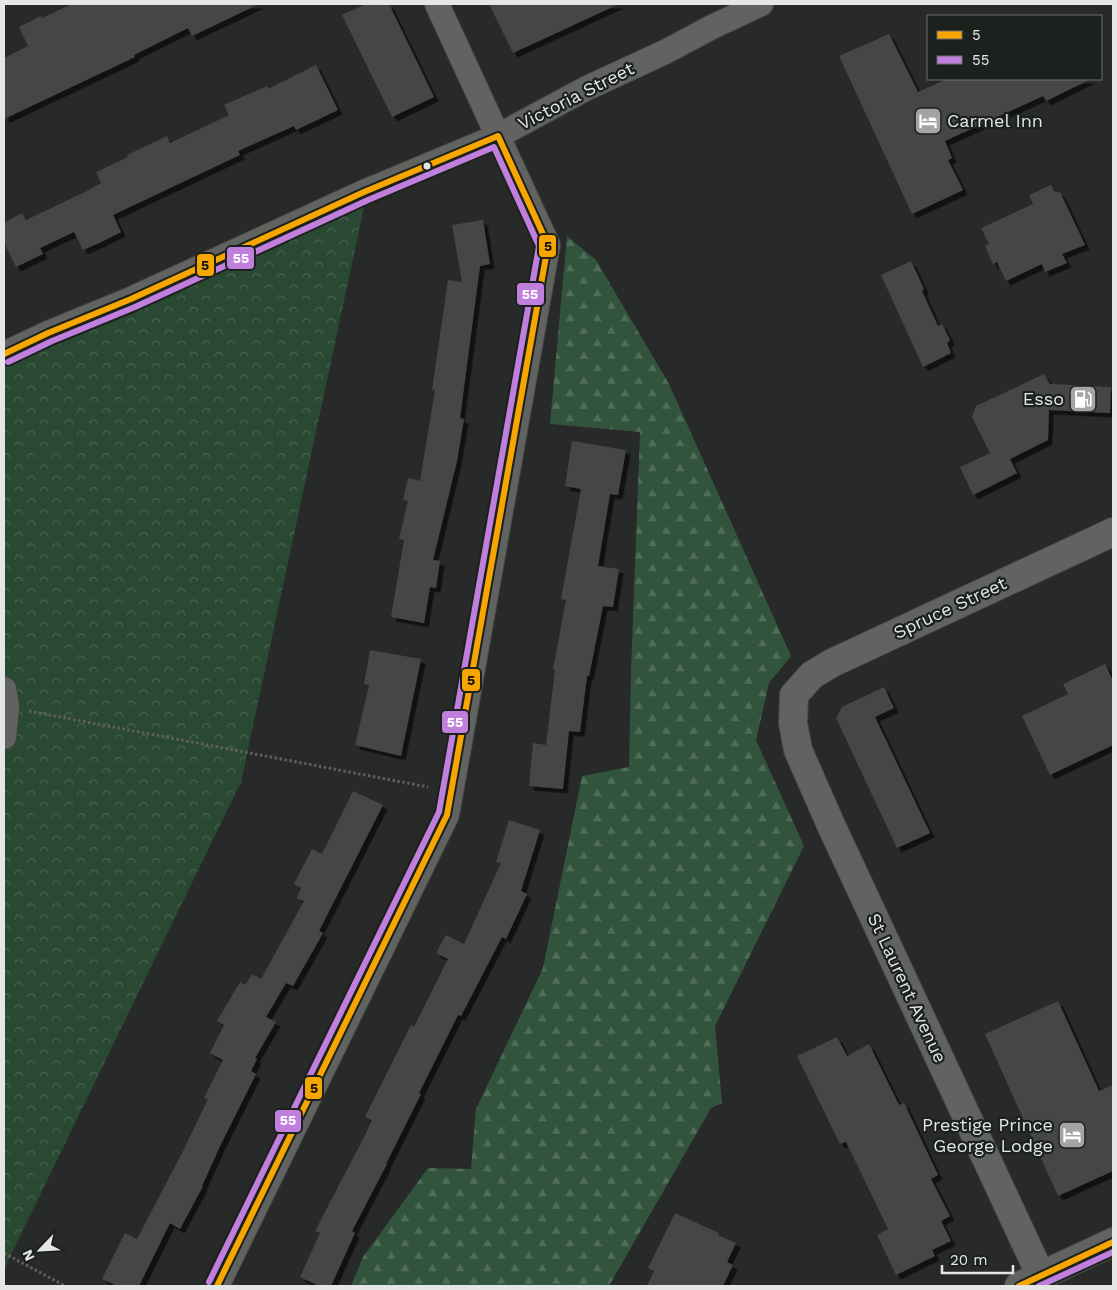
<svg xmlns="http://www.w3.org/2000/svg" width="1117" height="1290" viewBox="0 0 1117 1290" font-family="'Work Sans',sans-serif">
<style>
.forest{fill:url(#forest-firs)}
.park{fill:url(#park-crowns)}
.building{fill:#444644;filter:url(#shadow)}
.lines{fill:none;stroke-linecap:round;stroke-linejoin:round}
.minor-casing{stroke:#434543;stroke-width:26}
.tertiary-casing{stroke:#434543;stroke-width:30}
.path{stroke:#5e605e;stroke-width:3;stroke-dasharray:2.5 2.5;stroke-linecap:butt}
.minor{stroke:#616361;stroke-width:24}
.tertiary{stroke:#616361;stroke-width:28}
.bus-1-casing{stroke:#1d211d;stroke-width:10}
.bus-2-casing{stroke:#1d211d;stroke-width:10}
.bus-1{stroke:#f7a600;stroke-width:6}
.bus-2{stroke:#c07fdc;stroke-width:6}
.bus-dot{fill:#e4e7e5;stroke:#1d211d;stroke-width:2}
.labels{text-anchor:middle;stroke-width:4.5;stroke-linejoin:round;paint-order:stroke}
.street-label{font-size:18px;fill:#e4e7e5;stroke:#1d211d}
.poi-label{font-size:18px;fill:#e4e7e5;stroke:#1d211d;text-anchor:end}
.line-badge{stroke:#1d211d;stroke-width:2}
.badge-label{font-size:14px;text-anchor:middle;font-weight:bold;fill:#fff}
.pale-badge-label{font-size:14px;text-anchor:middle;font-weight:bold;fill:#111}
</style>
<defs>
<pattern id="forest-firs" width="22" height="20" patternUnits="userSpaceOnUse" patternTransform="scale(1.25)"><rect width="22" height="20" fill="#33543c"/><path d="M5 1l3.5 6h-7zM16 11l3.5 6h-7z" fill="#506d58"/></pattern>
<pattern id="park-crowns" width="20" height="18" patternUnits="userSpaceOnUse" patternTransform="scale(1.25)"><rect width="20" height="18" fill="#2a4932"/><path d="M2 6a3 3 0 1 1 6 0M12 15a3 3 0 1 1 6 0" fill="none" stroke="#496350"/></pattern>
<filter id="shadow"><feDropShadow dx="4.5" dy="4.5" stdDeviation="0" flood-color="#0009"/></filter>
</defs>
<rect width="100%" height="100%" fill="#272a28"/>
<path class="forest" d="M567,236L596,260L669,384L791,656L769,683L756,740L804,846L715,1026L722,1103L711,1108L609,1286H351L363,1257L428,1168L471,1169L476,1109L543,968L582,776L629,767L631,672L640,432L550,424Z"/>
<path class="park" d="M369,184L241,782L4,1269V357Z"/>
<path class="building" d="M72,4H259L192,36L188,28L134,55L135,57L4,119V58L28,46L19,27L41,16L42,18Z
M366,4H389L434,97L392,117L342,15Z
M489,4H619L513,53Z
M889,34L918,92L947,79H1091L1046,101L1043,96L945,141L952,158L948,160L963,190L912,214L839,56Z
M316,65L338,110L296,130L294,126L238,151L240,155L113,215L121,232L99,243L83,250L74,232L40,248L43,254L16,267L4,243V223L22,213L26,220L85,192L101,183L96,172L128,157L127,155L167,136L170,143L229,115L224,105L267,86L268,89Z
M1051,185L1054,191L1060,192L1085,245L1062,254L1067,263L1045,272L1042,264L1006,281L997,262L993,264L985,246L989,244L981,228L1033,204L1029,195Z
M483,220L490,264L480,266L460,418L464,419L457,461L433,560L440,561L436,588L430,587L424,623L391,617L404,540L399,539L408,501L403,500L408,478L420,481L435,390H432L448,280L462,282L452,225Z
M911,261L924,289L922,291L938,326L942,324L950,340L947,343L951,353L923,367L881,275Z
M1044,374L1050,384L1111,387L1110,413L1049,410L1048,440L1010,459L1017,473L973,495L960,467L990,453L972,417L976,406Z
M572,441L626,450L618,495L610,494L598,566L619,569L613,607L603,606L589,676H587L580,732L569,731L563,789L529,786L533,743L546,745L555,670L553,669L566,600L561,599L581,489L565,486Z
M370,650L421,659L401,756L355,745L369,685L364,684Z
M1105,664L1113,681V745L1050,775L1022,716L1068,694L1063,684Z
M884,687L894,708L875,717L930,833L897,848L836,718L842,707Z
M353,791L383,805L319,931L323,933L293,986L286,983L266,1017L276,1022L255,1058L257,1059L251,1071L256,1074L221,1144L202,1186H203L180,1229L170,1223L139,1286H117L102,1279L125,1233L137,1239L183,1151L208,1099L204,1098L223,1060L210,1053L224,1025L217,1021L240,982L245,985L252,974L261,979L304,901L297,898L301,888L294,884L312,849L322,854Z
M509,820L540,830L521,891L527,894L506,939L502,937L461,1016L458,1015L419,1093L421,1094L386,1164H387L352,1231L355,1233L331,1286H319L300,1277L320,1233L315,1231L363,1139L372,1120L365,1117L411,1025L414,1027L448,959L436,953L446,935L464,944L501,863L496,862Z
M1058,1001L1099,1091L1113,1085V1171L1058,1196L985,1034Z
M837,1037L847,1056L869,1044L899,1105L904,1103L938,1175L931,1179L950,1216L941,1221L951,1241L932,1250L935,1256L896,1275L877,1235L888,1229L846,1142L840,1144L797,1056Z
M675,1213L719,1233L718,1235L736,1243L727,1262L733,1265L723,1286H647L654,1271L648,1268Z"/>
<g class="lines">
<g class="minor-casing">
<path id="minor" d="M4,354L48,333L131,299L364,192L498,136L587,88L665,52L712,27L761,4
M4,689L7,706L4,737
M217,1286L447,815L548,245L437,4"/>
</g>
<g class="tertiary-casing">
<path id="tertiary" d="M1041,1276L831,825L798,750L793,723L794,695L812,675L832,663L1113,532
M1019,1286L1113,1242"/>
</g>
<path class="path" d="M29,711L428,787
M4,1253L65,1286"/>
<use href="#minor" class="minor"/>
<use href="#tertiary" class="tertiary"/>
<g class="bus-1-casing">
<path id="bus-1" d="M4,354L48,333L131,299L364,192L498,136L548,245L447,815L217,1286
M1019,1286L1113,1242"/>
</g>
<g class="bus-2-casing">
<path id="bus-2" d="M8,362L52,341L135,307L368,200L494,147L539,246L439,812L209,1282
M1039,1286L1113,1252"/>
</g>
<use href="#bus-1" class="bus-1"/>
<use href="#bus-2" class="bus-2"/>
</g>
<defs>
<g id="hotel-square" transform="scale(1.4375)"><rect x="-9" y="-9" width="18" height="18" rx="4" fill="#a2a5a3" stroke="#1d211d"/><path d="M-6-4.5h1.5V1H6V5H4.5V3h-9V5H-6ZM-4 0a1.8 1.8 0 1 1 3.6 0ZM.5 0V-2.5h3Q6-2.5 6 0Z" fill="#fff"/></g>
<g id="fuel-square" transform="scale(1.4375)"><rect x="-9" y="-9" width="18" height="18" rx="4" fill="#a2a5a3" stroke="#1d211d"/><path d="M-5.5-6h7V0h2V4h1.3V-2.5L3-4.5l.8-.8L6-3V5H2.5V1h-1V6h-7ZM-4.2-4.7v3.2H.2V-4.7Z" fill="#fff"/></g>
</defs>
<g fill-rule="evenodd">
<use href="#hotel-square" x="928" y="121"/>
<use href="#fuel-square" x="1083" y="399"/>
<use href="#hotel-square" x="1072" y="1135"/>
</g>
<circle class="bus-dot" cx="427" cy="166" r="4.5"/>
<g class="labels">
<g class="street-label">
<text transform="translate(576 96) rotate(-27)" y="6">Victoria Street</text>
<text transform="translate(950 608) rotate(-25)" y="6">Spruce Street</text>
<text transform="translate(907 988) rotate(65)" y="6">St Laurent Avenue</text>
</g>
<g class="poi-label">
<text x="947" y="127" text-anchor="start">Carmel Inn</text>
<text x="1064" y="405">Esso</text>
<text x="1053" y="1131">Prestige Prince<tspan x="1053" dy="21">George Lodge</tspan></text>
</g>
</g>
<g class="line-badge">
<rect x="538" y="234" width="19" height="24" rx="5" fill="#f7a600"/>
<rect x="226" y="246" width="29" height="24" rx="5" fill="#c07fdc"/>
<rect x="196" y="253" width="19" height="24" rx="5" fill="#f7a600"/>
<rect x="516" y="282" width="29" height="24" rx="5" fill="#c07fdc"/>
<rect x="461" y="668" width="20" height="24" rx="5" fill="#f7a600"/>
<rect x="441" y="710" width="28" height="24" rx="5" fill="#c07fdc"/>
<rect x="304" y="1076" width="19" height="24" rx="5" fill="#f7a600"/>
<rect x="274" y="1109" width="28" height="24" rx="5" fill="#c07fdc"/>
</g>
<g class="badge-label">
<text x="241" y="263">55</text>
<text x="530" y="299">55</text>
<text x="455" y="727">55</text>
<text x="288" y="1125">55</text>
</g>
<g class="pale-badge-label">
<text x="548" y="251">5</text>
<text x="205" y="270">5</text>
<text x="471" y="685">5</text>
<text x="314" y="1093">5</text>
</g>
<rect width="1117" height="1290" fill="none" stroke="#e4e7e5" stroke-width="10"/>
<rect x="927" y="15" width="175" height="65" fill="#1d211d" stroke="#6d706d"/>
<rect x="937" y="31" width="25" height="8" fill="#f7a600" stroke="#6d706d"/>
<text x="972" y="40" font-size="15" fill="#e4e7e5">5</text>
<rect x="937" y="56" width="25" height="8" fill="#c07fdc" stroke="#6d706d"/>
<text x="972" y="65" font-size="15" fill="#e4e7e5">55</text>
<g transform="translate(40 1250) rotate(245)" stroke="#1d211d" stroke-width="4" paint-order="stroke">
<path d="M0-4L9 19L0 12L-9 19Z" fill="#e4e7e5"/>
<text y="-8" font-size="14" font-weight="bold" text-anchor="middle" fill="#e4e7e5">N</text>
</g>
<path d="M942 1265v8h71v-8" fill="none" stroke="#e4e7e5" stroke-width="2.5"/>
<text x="950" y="1265" font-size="15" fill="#e4e7e5" stroke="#1d211d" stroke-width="4" paint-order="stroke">20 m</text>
</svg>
